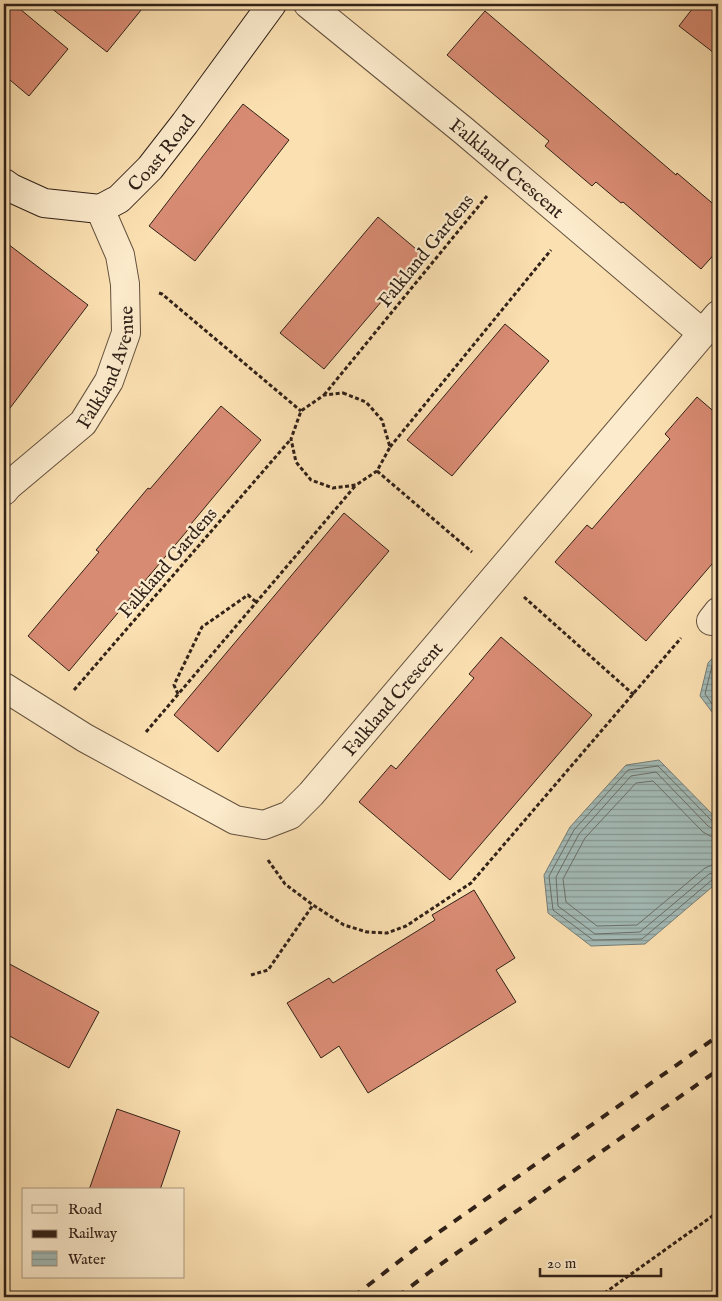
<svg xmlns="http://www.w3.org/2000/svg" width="722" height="1301" viewBox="0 0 722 1301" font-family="'IM FELL English',serif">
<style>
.water{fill:url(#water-rules);stroke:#757d77}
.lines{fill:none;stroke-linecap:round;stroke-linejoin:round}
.shore{stroke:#6a6e67;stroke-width:1}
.building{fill:#d88b73;stroke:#312118}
.street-casing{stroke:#64513e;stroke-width:30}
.secondary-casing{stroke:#312118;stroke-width:30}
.path{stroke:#312118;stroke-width:3;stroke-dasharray:4 2.5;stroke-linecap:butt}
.street{stroke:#fcebcc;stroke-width:28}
.secondary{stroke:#fcebcc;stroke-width:28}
.rail{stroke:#312118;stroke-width:4;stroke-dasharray:9 9;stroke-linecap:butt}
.labels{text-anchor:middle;stroke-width:4.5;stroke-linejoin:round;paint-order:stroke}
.street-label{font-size:19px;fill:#312118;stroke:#fcebcc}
</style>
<defs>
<pattern id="water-rules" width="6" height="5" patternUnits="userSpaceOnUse" patternTransform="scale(1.25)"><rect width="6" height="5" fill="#a3bab6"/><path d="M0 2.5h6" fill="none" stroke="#859793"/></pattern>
</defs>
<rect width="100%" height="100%" fill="#fbe0b1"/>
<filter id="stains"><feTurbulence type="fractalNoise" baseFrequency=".004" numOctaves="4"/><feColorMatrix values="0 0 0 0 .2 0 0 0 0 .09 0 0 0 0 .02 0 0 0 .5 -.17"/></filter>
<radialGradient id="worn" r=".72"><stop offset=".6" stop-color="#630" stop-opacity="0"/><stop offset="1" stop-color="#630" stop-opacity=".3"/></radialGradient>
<path class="water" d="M718,652V720L700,696L708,663Z
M659,760L718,820V882L645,944L591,946L548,913L544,875L570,827L626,765Z"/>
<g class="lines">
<path class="shore" d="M718,659L712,666L705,694L718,712
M718,823L713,822L658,766L628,770L574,830L549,876L553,910L593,940L642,939L713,879L718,878
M718,830L713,829L708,826L656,772L631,776L579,834L556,877L558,906L595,934L640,932L709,874L718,872
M718,837L710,836L703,832L653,781L636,783L585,838L563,879L566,902L597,926L637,925L705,868L712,865L718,864"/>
</g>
<path class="building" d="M4,4H14L68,49L29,96L4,75Z
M46,4H146L107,52Z
M696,4H718V56L679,26Z
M485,11L676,175L677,173L718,208V250L701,269L623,202L621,203L596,182L592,186L545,146L549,141L447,55Z
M243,104L289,140L195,261L149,226Z
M378,217L422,254L324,369L280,333Z
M4,241L88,305L4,416Z
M505,324L549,361L452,476L407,440Z
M697,397L718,415V557L646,641L555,562L587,525L592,529L670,439L665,434Z
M221,406L261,440L191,524L192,525L69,671L28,636L99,552L96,550L148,488L150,489Z
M344,513L389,551L218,752L174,715Z
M501,637L592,715L450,880L359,802L391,765L396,769L474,678L469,674Z
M474,890L515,958L496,970L516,1002L368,1093L339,1046L321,1058L287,1003L329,978L333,983L435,920L432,915Z
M4,961L99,1012L69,1068L4,1033Z
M117,1109L180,1131L160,1190H89Z"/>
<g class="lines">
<g class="street-casing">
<g id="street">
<path id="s1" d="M308,4L464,131L702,333"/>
<path id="s2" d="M4,491L8,486L83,423L109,381L126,333L125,284L120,255L100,209"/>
<path d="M711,621L718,612"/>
<path id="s3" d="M4,687L85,738L235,820L264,825L290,815L311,794L718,315"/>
</g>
</g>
<g class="secondary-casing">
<g id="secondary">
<path id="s4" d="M4,183L11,188L44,203L100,209L119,199L150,168L185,123L272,4"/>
</g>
</g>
<path class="path" d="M159,293L162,294L301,411
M343,393L366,402L382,420L390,447L377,471L356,485L333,488L311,480L296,462L291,439L301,411L324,395Z
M324,395L487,196
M390,447L551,250
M377,471L472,552
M524,597L634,695
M74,690L291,439
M178,694L174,685L202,627L248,595L256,602
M146,732L356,485
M268,860L285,884L313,905L344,925L367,932L387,933L406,926L471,883L681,638
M251,975L268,970L313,905
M599,1297L718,1212"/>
<use href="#street" class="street"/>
<use href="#secondary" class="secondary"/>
<path class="rail" d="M353,1297L415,1249L718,1036
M397,1297L431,1271L718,1070"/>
</g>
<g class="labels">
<g class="street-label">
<text dy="7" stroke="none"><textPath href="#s4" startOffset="185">Coast Road</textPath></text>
<text dy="7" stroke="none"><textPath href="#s1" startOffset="258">Falkland Crescent</textPath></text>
<text transform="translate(425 250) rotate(-51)" y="7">Falkland Gardens</text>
<text dy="7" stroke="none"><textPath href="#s2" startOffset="166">Falkland Avenue</textPath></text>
<text transform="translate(167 562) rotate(-49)" y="7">Falkland Gardens</text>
<text dy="7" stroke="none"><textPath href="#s3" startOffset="479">Falkland Crescent</textPath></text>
</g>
</g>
<rect width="722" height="1301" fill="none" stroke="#fbe0b1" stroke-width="20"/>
<rect x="5" y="5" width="712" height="1291" fill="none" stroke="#312118" stroke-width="2.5"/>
<rect x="10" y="10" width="702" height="1281" fill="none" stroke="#312118"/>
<rect x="22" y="1188" width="162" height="90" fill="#fcebcc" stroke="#ab9a84"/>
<rect x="32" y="1205" width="25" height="8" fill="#fcebcc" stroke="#ab9a84"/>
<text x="68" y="1214" font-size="15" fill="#312118">Road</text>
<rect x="32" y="1230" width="25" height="8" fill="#312118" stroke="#ab9a84"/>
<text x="68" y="1238" font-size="15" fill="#312118">Railway</text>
<rect x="32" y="1251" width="25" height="15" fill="url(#water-rules)" stroke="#ab9a84"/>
<text x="68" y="1264" font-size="15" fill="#312118">Water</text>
<path d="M540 1268v8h121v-8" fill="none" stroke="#312118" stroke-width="2.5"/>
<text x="547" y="1268" font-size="15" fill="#312118" stroke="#fcebcc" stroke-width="4" paint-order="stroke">20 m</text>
<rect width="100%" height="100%" filter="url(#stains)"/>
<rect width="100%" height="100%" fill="url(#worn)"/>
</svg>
